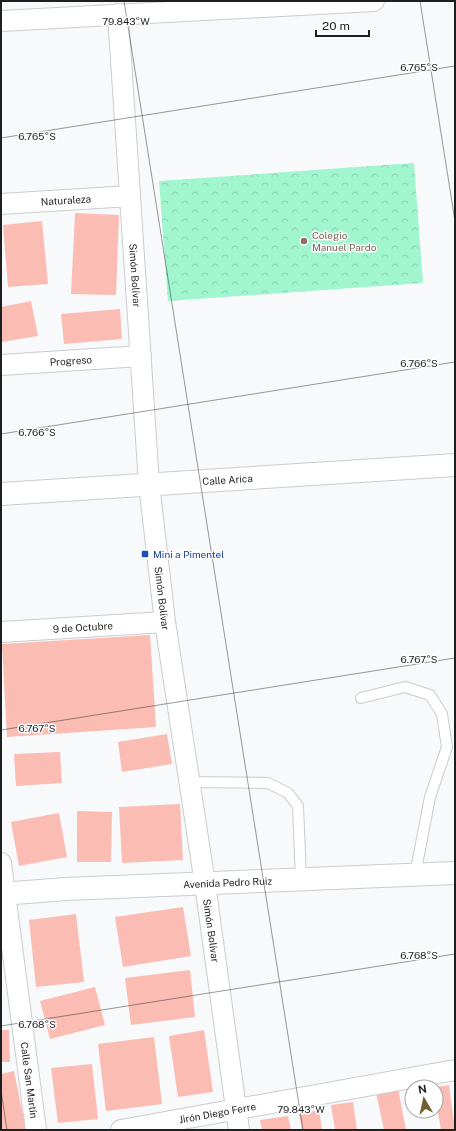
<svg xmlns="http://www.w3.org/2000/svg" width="456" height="1131" viewBox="0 0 456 1131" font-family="'Public Sans',sans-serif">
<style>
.forest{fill:url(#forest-crowns)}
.building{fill:#fbbcb4}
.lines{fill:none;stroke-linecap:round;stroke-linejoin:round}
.lane-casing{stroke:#cacccd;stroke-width:12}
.street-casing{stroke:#cacccd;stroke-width:22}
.secondary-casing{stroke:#cacccd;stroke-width:24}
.lane{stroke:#fff;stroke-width:10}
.street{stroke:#fff;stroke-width:20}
.secondary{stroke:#fff;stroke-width:22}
.ticks{fill:none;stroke:#1e1f1f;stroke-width:1;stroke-opacity:0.45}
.education-dot{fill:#8d6e63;stroke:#fff;stroke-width:1.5}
.transit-dot{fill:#1a4fb4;stroke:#fff;stroke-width:1.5}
.labels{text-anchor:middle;stroke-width:3;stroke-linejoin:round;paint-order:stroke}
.street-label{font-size:10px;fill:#1e1f1f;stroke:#fff}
.education-label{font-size:10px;fill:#785e54;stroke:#fff;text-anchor:start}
.transit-label{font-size:10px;fill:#164399;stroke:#fff;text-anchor:start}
.ticks-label{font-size:10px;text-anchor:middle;fill:#1e1f1f;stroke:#fff;stroke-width:3;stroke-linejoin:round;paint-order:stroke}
</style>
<defs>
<pattern id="forest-crowns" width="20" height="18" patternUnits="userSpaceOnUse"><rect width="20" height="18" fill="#a1f6cf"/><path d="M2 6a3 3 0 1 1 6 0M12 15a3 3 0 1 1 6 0" fill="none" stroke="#8ad2b1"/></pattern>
</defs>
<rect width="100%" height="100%" fill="#f8f9fb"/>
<path class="forest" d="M414,163L423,283L168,301L159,181Z"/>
<path class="building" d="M75,213L119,215L116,295L71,294Z
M42,221L48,284L8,287L3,225Z
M31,301L38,336L2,342L1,307Z
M120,309L122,339L64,344L61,314Z
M150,635L156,727L7,737L2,644Z
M167,734L172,764L122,772L118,742Z
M60,752L62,783L16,786L14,754Z
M180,804L183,860L122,863L119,807Z
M77,811L112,812L111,862H77Z
M59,813L67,857L19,866L11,822Z
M183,907L191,956L123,967L115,917Z
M76,914L84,982L36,987L29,920Z
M190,970L195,1017L131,1025L125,978Z
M95,987L105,1025L50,1039L40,1001Z
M1,1030H9L10,1062H1Z
M204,1030L213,1092L178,1097L169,1036Z
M154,1037L162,1104L106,1111L98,1044Z
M92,1064L98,1119L58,1123L51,1068Z
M14,1071L26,1130H1V1074Z
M449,1085L455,1130H441L436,1101V1087Z
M398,1088L406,1130H384L376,1092Z
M353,1102L357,1130H335L331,1105Z
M319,1110L322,1130H302L299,1114Z
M288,1116L291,1130H262L260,1120Z"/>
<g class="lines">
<g class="lane-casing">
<path id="lane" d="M361,698L405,687L430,695L442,714L447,747L430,797L415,875
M190,782L268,783L288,793L298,806L301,880"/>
</g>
<g class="street-casing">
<g id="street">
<path id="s1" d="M118,14L149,484L165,622L205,884L239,1130"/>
<path d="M1,21L374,1"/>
<path id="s2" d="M1,204L130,196"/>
<path id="s3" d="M1,365L141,356"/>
<path id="s4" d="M1,632L165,622"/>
<path id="s5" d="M1,863L36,1130"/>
<path id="s6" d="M121,1130L455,1070"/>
</g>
</g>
<g class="secondary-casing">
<g id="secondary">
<path id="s7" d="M1,494L455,465"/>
<path id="s8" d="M1,894L66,889L455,873"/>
</g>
</g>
<use href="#lane" class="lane"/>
<use href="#street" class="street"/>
<use href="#secondary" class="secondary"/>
</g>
<path class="ticks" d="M124,1L303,1130M420,1L455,221M1,138L455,66M1,434L455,362M1,730L455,658M1,1026L455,954M1,1090L7,1130"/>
<circle class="education-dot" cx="304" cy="241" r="4"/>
<rect class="transit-dot" x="141" y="550" width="8" height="8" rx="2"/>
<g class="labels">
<g class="street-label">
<text dy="4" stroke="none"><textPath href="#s2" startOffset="65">Naturaleza</textPath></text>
<text dy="4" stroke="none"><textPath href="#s1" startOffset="262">Simón Bolívar</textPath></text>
<text dy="4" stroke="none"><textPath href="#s3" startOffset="70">Progreso</textPath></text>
<text dy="4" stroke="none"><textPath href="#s7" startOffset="227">Calle Arica</textPath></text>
<text dy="4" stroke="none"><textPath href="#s1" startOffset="586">Simón Bolívar</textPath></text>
<text dy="4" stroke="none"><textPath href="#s4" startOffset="82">9 de Octubre</textPath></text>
<text dy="4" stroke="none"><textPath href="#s8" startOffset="227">Avenida Pedro Ruiz</textPath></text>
<text dy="4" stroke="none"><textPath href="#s1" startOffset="922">Simón Bolívar</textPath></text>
<text dy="4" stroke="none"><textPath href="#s5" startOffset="219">Calle San Martín</textPath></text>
<text dy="4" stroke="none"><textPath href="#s6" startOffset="98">Jirón Diego Ferre</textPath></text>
</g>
<g class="education-label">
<text x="312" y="239">Colegio<tspan x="312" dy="12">Manuel Pardo</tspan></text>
</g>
<g class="transit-label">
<text x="153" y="558">Mini a Pimentel</text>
</g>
</g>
<g class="ticks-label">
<text x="126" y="25">79.843°W</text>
<text x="419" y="71">6.765°S</text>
<text x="37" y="140">6.765°S</text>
<text x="419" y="367">6.766°S</text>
<text x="37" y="436">6.766°S</text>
<text x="419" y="663">6.767°S</text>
<text x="37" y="732">6.767°S</text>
<text x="419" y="959">6.768°S</text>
<text x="37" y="1028">6.768°S</text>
<text x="301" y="1113">79.843°W</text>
</g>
<rect width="456" height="1131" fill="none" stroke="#1e1f1f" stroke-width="4"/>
<g transform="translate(424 1099) rotate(351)"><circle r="19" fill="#ffffff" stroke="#a5a5a5"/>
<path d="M0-3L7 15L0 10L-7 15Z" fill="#72612f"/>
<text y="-6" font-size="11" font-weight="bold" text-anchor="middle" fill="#1e1f1f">N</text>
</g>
<path d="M316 30v6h53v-6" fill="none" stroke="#1e1f1f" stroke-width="2"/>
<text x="322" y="30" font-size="12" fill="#1e1f1f" stroke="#ffffff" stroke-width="3" paint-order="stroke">20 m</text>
</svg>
